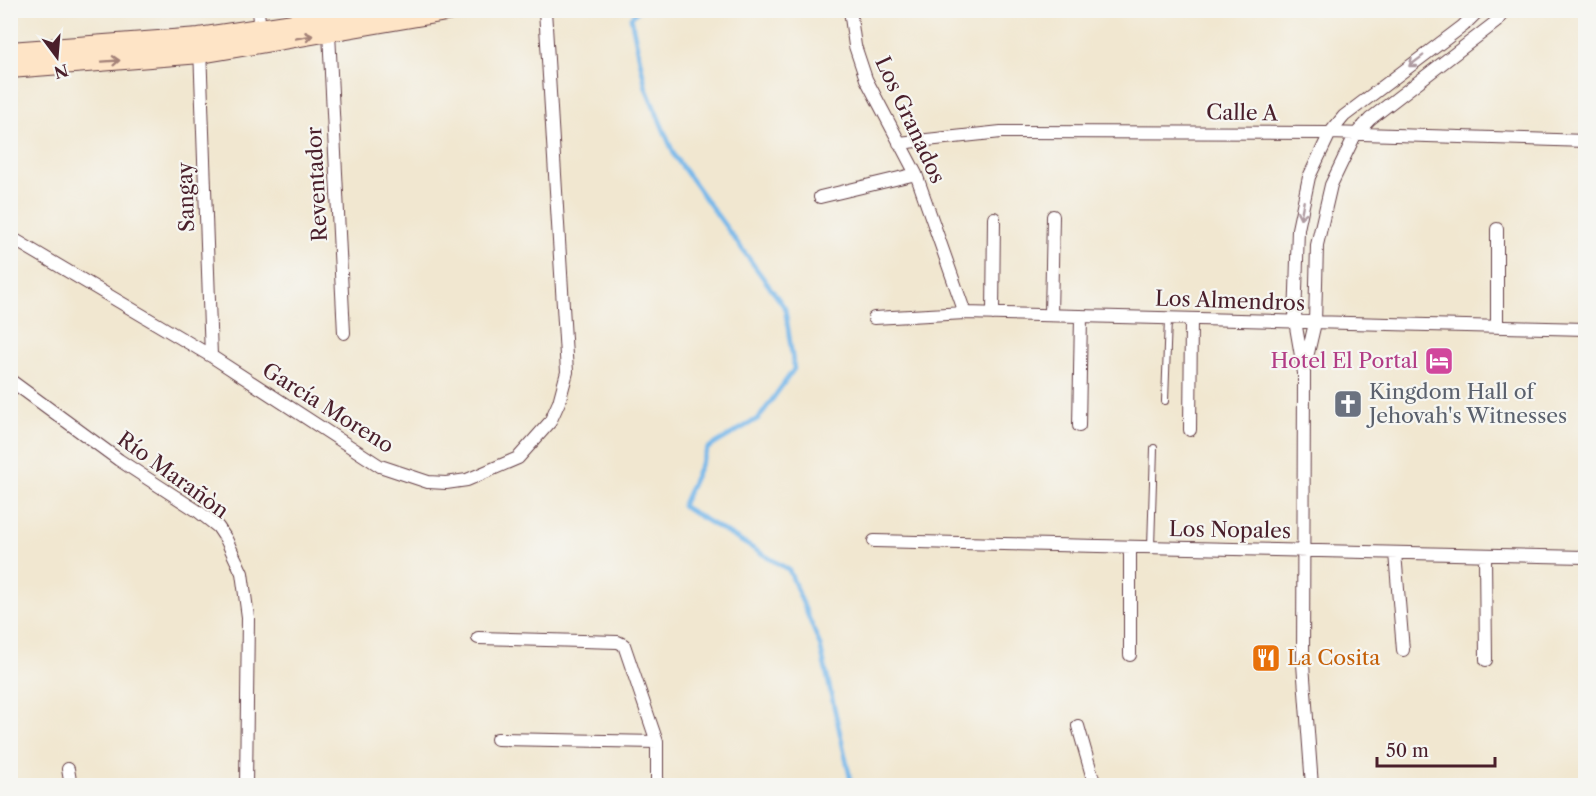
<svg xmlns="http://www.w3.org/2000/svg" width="1596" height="796" viewBox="0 0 1596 796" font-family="'Libre Caslon Text',serif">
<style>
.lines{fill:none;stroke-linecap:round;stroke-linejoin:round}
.stream{stroke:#75b7ea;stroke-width:4.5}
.service-casing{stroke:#633d44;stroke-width:8}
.minor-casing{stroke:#633d44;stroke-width:14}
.secondary-casing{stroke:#633d44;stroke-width:20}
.service{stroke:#fff;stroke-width:6}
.minor{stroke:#fff;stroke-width:12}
.secondary{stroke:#fee4c6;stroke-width:18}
.oneway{stroke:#a48278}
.oneway2{stroke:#ae9aa0}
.labels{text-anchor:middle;stroke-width:4.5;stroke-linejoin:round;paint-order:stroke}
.street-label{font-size:21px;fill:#4a1f2b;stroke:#f6f6f2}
.hotel-label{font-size:21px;fill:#b23c85;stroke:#f6f6f2;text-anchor:end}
.worship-label{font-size:21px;fill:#5b616d;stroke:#f6f6f2;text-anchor:start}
.food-label{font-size:21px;fill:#c56008;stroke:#f6f6f2;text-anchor:start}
</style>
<rect width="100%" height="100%" fill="#f6f6f2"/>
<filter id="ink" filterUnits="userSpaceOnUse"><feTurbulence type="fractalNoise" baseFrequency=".0167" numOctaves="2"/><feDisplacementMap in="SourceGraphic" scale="12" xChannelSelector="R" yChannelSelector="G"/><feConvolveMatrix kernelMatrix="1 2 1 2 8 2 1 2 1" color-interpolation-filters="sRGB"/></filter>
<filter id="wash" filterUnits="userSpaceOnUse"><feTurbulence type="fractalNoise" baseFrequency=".008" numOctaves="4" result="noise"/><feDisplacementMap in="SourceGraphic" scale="24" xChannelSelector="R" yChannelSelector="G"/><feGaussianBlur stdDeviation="1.35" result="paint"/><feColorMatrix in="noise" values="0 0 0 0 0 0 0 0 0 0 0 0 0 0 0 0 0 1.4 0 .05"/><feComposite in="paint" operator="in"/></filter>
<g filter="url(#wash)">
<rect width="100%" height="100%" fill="#f1e7d0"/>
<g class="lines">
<path class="stream" d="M638,10L631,18L646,88L675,157L785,308L794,369L759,418L708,448L682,506L789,570L820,645L852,786"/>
</g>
</g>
<g filter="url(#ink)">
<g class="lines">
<g class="service-casing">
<path id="service" d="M1165,401L1168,319
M1151,547L1154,448
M1312,785L1342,782"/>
</g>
<g class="minor-casing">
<path id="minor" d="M258,10L260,33
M850,10L855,46L866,79L916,174L965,313
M329,33L344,333
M200,48L211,356
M899,143L1001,132L1330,133L1586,141
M820,197L916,174
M1497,229V327
M10,237L211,356L380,466L428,482L446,483L467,480L518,458L550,422L559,402L567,372L545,10
M993,314L994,218
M1051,315L1053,216
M874,318L965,313L1586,329
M1305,366L1315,323L1317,245L1331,185L1355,135L1370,119L1496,22L1505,10
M10,380L119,460L199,512L218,527L226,539L242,573L248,617L246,786
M1079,426L1081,316
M1190,430L1191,319
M874,541L1586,557
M1395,553L1403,650
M1485,555L1486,660
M478,638L618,642L624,645L657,742V786
M1130,655V548
M1078,726L1095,786
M497,739L657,742
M68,769L71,786
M1312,786L1303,664L1304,373L1295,321L1298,229L1309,177L1330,133L1344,116L1463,26L1479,10"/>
</g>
<g class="secondary-casing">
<path id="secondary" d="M10,51L199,37L380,10
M10,69L201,54L458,10"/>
</g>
<use href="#service" class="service"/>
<use href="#minor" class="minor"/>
<use href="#secondary" class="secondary"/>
</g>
<defs><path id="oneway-shaft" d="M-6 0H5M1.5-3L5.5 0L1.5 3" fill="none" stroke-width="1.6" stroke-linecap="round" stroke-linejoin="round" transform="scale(1.5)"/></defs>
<g class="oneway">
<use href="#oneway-shaft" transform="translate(304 37) rotate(-10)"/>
<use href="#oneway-shaft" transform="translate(111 61) rotate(-4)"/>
</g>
<g class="oneway2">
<use href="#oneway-shaft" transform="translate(1416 61) rotate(143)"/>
<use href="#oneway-shaft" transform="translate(1302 210) rotate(101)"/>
</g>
</g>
<defs>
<g id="hotel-square" transform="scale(1.5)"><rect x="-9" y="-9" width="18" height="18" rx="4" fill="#d1479c" stroke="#f6f6f2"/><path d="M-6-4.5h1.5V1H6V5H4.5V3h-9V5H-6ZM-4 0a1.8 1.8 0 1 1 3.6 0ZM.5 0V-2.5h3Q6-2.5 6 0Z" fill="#fff"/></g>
<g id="church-square" transform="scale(1.5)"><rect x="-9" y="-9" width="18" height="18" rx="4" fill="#6b7280" stroke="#f6f6f2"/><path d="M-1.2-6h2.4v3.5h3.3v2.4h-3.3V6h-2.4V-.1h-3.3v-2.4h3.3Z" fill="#fff"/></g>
<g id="restaurant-square" transform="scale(1.5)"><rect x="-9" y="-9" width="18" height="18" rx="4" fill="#e8710a" stroke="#f6f6f2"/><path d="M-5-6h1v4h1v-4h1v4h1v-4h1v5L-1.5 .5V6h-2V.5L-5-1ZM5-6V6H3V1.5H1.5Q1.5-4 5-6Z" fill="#fff"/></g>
</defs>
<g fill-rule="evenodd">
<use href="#hotel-square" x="1439" y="361"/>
<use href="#church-square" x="1348" y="404"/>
<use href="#restaurant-square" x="1266" y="658"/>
</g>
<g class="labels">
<g class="street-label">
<text transform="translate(1242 113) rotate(1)" y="7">Calle A</text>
<text transform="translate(910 120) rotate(65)" y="7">Los Granados</text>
<text transform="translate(317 184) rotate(-93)" y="7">Reventador</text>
<text transform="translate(186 197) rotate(-92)" y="7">Sangay</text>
<text transform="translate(1230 301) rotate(2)" y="7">Los Almendros</text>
<text transform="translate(328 408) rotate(32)" y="7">García Moreno</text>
<text transform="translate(173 475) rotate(36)" y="7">Río Marañòn</text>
<text transform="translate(1230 530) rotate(1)" y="7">Los Nopales</text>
</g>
<g class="hotel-label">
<text x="1418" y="368">Hotel El Portal</text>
</g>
<g class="worship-label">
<text x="1369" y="399">Kingdom Hall of<tspan x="1369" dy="24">Jehovah's Witnesses</tspan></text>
</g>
<g class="food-label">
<text x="1287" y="665">La Cosita</text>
</g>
</g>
<rect width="1596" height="796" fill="none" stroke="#f6f6f2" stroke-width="36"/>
<g transform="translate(57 57) rotate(164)" stroke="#f6f6f2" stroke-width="4.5" paint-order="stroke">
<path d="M0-4.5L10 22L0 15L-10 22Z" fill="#4a1f2b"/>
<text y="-9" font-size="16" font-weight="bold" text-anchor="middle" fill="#4a1f2b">N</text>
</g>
<path d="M1377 757v9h118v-9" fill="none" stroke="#4a1f2b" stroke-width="3"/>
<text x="1386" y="757" font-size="18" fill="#4a1f2b" stroke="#f6f6f2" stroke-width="4.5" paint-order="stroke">50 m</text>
</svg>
